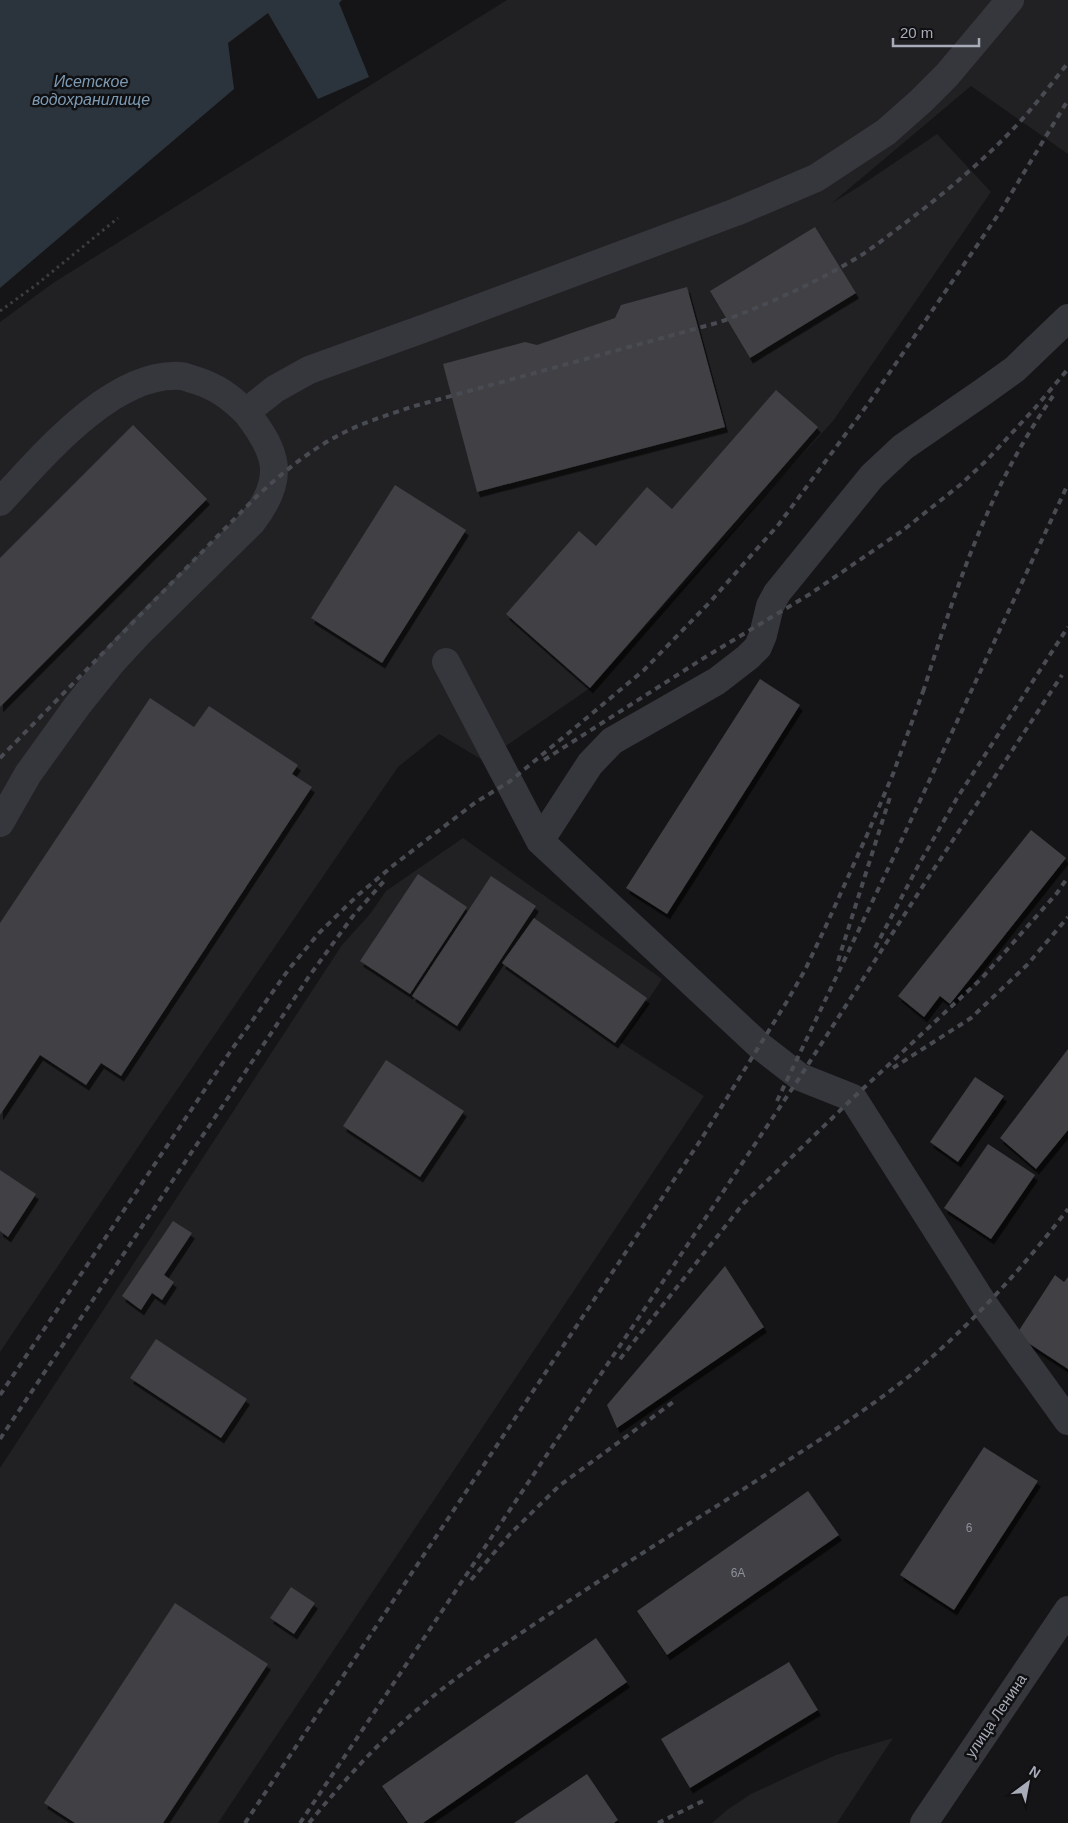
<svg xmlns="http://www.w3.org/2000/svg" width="1068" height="1823" viewBox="0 0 1068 1823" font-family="Helvetica,sans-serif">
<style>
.built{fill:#212124}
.water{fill:#2b343c}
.building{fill:#3f4044;filter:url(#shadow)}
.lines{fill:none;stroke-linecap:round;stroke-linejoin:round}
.path{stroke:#3c3e43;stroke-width:3;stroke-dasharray:2.5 4;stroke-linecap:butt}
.minor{stroke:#36373c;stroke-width:28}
.rail{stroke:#494b52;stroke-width:4;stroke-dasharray:6 5;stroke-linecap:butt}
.labels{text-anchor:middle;stroke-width:5;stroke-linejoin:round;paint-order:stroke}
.number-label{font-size:12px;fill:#8d919b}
.street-label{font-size:15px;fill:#a7acb8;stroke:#101012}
.water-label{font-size:16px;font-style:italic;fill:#7d9ab3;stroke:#101012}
</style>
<defs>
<filter id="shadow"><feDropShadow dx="3" dy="5.5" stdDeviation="0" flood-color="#0009"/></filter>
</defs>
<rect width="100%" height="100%" fill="#151517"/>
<path class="built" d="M507,0H1068V154L971,86L832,203L860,186L937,134L991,192L833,421L590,688L484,761L439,734L398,767L157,1119L0,1352V322L53,283Z
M463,838L662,979L620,1042L704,1096L218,1823H0V1468L342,945L370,914L386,891Z
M893,1738L837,1823H712L727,1810L751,1794L809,1767L836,1755Z"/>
<path class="water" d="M0,0H342L339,3L369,77L318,99L268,13L228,43L234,89L0,288Z"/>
<path class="building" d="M815,227L856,293L750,358L710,291Z
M687,287L725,427L477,492L443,364L525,342L537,345L615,318L621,305Z
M776,390L818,427L590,688L506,614L579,531L596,546L647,487L672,509Z
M133,425L207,499L0,707V558Z
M395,485L466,530L382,663L311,618Z
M760,679L800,705L667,914L626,888Z
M150,698L194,727L209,706L298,765L292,774L312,787L121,1076L101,1063L86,1085L40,1055L0,1115V923Z
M1031,830L1066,858L950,1004L940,996L924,1017L898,996Z
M418,874L467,907L410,994L360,961Z
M491,876L536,906L457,1026L412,996Z
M534,918L647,998L615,1043L502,963Z
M1068,1049V1130L1036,1169L1000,1138Z
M386,1060L464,1111L420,1177L343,1126Z
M975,1077L1004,1096L958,1162L930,1142Z
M988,1144L1035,1175L991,1239L944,1208Z
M0,1170L36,1194L8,1237L0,1231Z
M173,1221L192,1233L164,1275L174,1282L162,1300L152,1293L141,1310L122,1296Z
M725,1266L764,1327L617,1428L607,1405Z
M1055,1275L1064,1282L1068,1277V1369L1016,1335Z
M156,1339L247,1399L221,1438L130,1378Z
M984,1447L1038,1481L954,1610L900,1575Z
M808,1491L839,1535L667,1655L637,1611Z
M291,1587L315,1603L294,1634L270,1618Z
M175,1603L268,1664L163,1823H75L44,1803Z
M596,1638L627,1682L423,1823H408L382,1786Z
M789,1662L818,1710L690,1788L661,1739Z
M587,1774L618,1820L614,1823H514Z"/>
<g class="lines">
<path class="path" d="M0,311L36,285L118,218"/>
<path class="minor" d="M0,502C42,457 112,372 180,376C185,376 190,379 195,380C217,387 229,396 246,412
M446,662L540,841L760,1046L800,1077L853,1098L985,1306L1068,1421
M0,823L28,774L77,706L113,661L139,633L252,522C286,478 278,453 246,412L275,389L309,370L428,327L736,212L816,178L886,132L921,101L947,75L1010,0
M540,841L590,764L612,741L717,681L748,657L758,647L763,635L770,606L777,593L872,476L903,447L983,392L1015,369L1068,318
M924,1823L1068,1610"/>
<path class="rail" d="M923,692C957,585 988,489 1053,396
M0,758L256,497C282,473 311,449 343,433C364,422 388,415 411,407L720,322C768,304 816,283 860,256C877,245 893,232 909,220C946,192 983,161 1015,127C1034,107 1051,84 1068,63
M544,760L707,656L810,594L902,531L960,485L987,460L1035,408L1068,369
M875,948L918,866L957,798L1068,627
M838,961L891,794
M893,1068L971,1018L1027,965L1068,917
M777,1101L896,852L1068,484
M620,1359L743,1204L853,1098L982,978L1057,893L1068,877
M0,1395L230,1052L289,969L319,933L358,895L395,864L476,802L509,782L577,726L644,670L710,602L779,524L868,404L1000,212L1068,100
M0,1439L310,975L353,916L385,880
M471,1580L510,1534L559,1486L676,1400
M245,1823L702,1138L786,1003L805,970L825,928L867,835L893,774L925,686
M300,1823L800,1077L930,875L1062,675
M309,1823C343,1782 377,1743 418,1709C457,1675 499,1648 542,1619C617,1568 694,1521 770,1472C818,1441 867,1410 912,1374C970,1326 1022,1269 1068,1209
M658,1823L707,1799"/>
</g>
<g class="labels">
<g class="number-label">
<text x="969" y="1532">6</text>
<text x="738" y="1577">6А</text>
</g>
<g class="street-label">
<text transform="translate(996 1716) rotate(-56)" y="5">улица Ленина</text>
</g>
<g class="water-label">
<text x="91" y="87">Исетское<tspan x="91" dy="18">водохранилище</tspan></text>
</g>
</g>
<g transform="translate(1028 1783) rotate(32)" stroke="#101012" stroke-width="4" paint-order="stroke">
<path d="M0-4L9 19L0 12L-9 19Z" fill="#a7acb8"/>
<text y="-8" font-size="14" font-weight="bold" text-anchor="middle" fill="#a7acb8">N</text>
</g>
<path d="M893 38v8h86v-8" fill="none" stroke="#a7acb8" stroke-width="2.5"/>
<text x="900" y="38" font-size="15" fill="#a7acb8" stroke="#101012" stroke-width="4" paint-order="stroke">20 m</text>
</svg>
